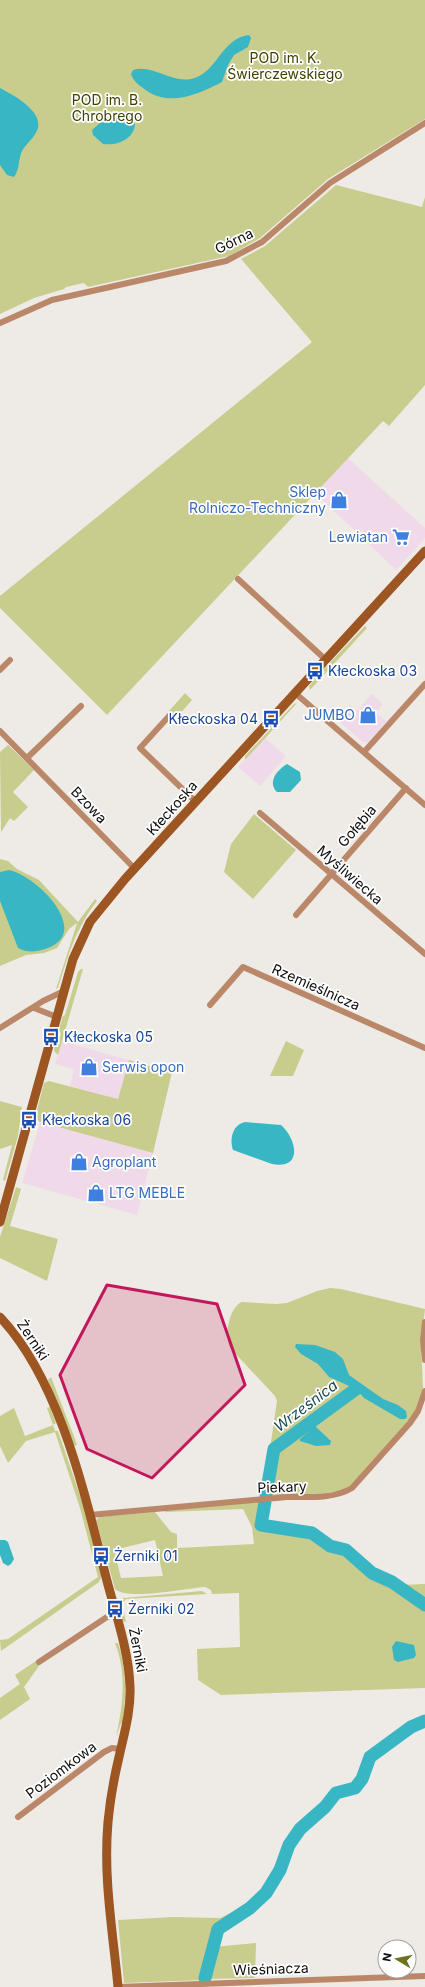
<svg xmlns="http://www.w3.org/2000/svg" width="425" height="1987" viewBox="0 0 425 1987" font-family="Inter,sans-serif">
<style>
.commercial{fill:#f0dae9}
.green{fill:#c8cd8d;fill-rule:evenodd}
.water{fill:#39b6c3}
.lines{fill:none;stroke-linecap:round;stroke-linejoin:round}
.river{stroke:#39b6c3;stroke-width:13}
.street{stroke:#ba8869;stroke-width:6}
.secondary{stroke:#9d5522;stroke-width:9}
.marked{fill:#c2185b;fill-opacity:0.2;stroke:#c2185b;stroke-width:3;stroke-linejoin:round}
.labels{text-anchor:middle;stroke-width:3.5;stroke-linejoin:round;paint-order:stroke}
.park-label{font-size:14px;fill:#404200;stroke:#fff}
.street-label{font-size:14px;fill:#0e0d0c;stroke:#fff}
.shop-label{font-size:14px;fill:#366cbe;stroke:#fff;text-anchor:end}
.transit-label{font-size:14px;fill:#164399;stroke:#fff;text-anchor:start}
.water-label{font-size:15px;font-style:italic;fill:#154b50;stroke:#fff}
</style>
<rect width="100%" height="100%" fill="#eeebe7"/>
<path class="commercial" d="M348,458L425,528V538L396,570L315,493Z
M372,694L383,704L376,713L387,721L368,742H363L337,720L350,705L357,711Z
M265,738L286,756L260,786L238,767Z
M61,1041L129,1060L118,1099L70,1086L74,1069L55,1064Z
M40,1122L153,1153L137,1215L22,1183Z"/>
<path class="green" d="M0,0H425V119L328,179L260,238L229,256L88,287L84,283L66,287L64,289L34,298L0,314Z
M336,185L422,207L425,197V385L389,426L383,421L107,715L0,608V596L312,342L241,259L265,246Z
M365,626L367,628L310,690L309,686L319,675L321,676L325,672L323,670Z
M185,693L192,700L176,718L169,711Z
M297,703L245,760V756L294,704Z
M8,745L34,770L13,792L28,807L14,821L10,818L1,832L0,752Z
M254,814L296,850L253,899L224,872L231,844Z
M0,859L8,861L17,869L39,880L78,922L95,899L97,901C76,928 68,956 58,988L56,989L77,923L69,929L57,948L44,953L26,955L0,966Z
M81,969H83L58,1055L54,1051L56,1039H59L61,1033L58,1032L63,1016L65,1015L78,972Z
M286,1041L304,1050L293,1076H270Z
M129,1060L172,1072L153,1153L40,1122L35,1118L44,1083L49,1081L118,1099Z
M0,1101L22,1107L18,1136L5,1181L3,1180L12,1145L0,1149Z
M16,1187L21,1189L10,1226L58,1239L47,1281L0,1258V1237Z
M330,1288L341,1289L425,1309L421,1343L423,1388L415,1411L406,1424L352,1484L344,1490L320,1494L263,1496L277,1401L275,1396L231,1349C223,1338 229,1307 242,1302L276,1304L287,1303L317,1291Z
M51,1377L75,1439L77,1445L73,1446L48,1380Z
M50,1407L56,1423L53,1425L55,1431H58L86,1513L102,1576L99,1582L1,1651L0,1640L8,1639L98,1577L80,1508L55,1432L26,1441L8,1463L0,1446V1416L14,1408L25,1436L53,1425L47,1408Z
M267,1501L263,1523L313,1532L331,1545L346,1548L366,1566L363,1567C374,1577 387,1580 399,1589V1585L425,1584V1688L221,1695L198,1680L197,1649L240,1647L239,1593L212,1594L211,1590L205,1587C186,1588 128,1601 115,1589L96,1520L99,1517L155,1512L171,1532L177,1534V1548L254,1544L252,1527L243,1509L165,1512L166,1510ZM155,1540L163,1576L121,1578L114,1550Z
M202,1591L207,1594L126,1599L122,1604L126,1622L122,1621L118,1604L123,1598Z
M115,1643H118C127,1670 126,1695 123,1723H121L116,1737C123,1704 127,1674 115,1643Z
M36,1661L39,1666L24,1687L30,1699L0,1720V1698L20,1684L15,1675Z
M425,1715V1723L412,1729L372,1759L364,1780L355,1791L337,1795L296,1844L283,1870L268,1895L221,1929L213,1947L256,1943L255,1978L206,1979L212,1947L210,1948L203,1980L124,1983L118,1920L173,1917L220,1918L251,1903L259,1897L279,1865L294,1832L332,1794L353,1787L357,1783L370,1753L405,1726Z"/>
<path class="water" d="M249,35L251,38L248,47L234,55L228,65L222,82C197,95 167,108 143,88C137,84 133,80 131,74L133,70C153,64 170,83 191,79C217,74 221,38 249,35Z
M0,88C13,95 42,110 38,128C36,136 26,144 22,151C18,160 20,169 14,177L7,175L0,165Z
M114,115L131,119L135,124C134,140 116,146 103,144L93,135L92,130L107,117Z
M287,764L300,772L301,780L290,792H277C267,782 277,770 287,764Z
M9,870C38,876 94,934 45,949C36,952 27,953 18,948L0,901V872Z
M245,1122L281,1125C297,1139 303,1170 272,1164L233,1150C229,1139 233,1124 245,1122Z
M296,1344L315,1345L335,1352L343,1359L349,1375L383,1399L398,1405L406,1411L407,1417L405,1419H400L364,1398L356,1389L329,1377L318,1364L301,1354L295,1347Z
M315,1426L331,1441L330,1445L316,1446L300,1441V1439Z
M0,1540H5L8,1542L14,1559L11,1564L8,1566L3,1563L0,1555Z
M396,1641L414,1645L416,1655L414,1658L398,1662L394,1660L392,1647Z"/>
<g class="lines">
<path class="river" d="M266,1495L274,1449L356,1389
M265,1502L261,1525L312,1533L330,1546L346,1550L372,1573L392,1582L425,1605
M205,1978L218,1929L250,1908L266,1893L280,1870L289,1845L300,1829L325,1807L336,1793L355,1788L362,1779L370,1757L411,1727L425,1721"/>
<path class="street" d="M0,323L52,300L226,261L262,242L330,183L425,123
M238,579L326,660
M0,670L10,660
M295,693L425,805
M170,715L140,748L196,802
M0,731L135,869
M364,752L425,684
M27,758L81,706
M260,813L425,954
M296,915L406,788
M210,1005L243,967L425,1048
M34,1008L57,1017
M0,1028L43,1001L64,991
M425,1322L423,1340L425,1360
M90,1515L287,1497C308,1497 334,1499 352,1488L410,1423L418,1411L425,1391
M39,1662L107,1617L116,1614
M18,1817L104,1752L112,1748L121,1749
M117,1987L425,1976"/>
<path class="secondary" d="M0,1222L73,959L90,922L125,879L425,551
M0,1317C61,1382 85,1496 107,1581C116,1615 129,1652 130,1687C131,1711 124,1734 119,1757C114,1778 110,1800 108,1822C103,1877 113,1933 118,1987"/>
</g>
<path class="marked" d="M107,1285L217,1304L245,1385L152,1478L87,1449L60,1375Z"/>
<defs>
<g id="shop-bare" transform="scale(1.38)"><path d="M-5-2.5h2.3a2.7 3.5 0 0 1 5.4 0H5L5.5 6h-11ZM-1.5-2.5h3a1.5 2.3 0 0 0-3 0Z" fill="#3f7fe0" stroke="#fff" stroke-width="2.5" paint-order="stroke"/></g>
<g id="supermarket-bare" transform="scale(1.38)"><path d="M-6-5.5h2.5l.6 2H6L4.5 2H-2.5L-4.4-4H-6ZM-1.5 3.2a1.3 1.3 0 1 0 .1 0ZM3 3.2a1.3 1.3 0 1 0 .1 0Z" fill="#3f7fe0" stroke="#fff" stroke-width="2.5" paint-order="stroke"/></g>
<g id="bus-bare" transform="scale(1.38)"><path d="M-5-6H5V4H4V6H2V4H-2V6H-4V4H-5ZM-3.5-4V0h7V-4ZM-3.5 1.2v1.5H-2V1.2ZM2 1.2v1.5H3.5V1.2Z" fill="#1a4fb4" stroke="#fff" stroke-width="2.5" paint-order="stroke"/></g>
</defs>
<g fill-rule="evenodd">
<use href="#shop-bare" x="339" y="500"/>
<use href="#supermarket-bare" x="401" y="537"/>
<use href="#bus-bare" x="315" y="671"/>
<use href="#shop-bare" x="368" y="715"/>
<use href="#bus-bare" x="271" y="719"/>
<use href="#bus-bare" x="51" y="1037"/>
<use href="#shop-bare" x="89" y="1067"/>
<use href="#bus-bare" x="29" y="1120"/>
<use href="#shop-bare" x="79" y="1162"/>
<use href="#shop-bare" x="96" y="1193"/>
<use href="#bus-bare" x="101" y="1556"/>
<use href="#bus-bare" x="115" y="1609"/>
</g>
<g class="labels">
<g class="park-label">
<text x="285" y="63">POD im. K.<tspan x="285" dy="16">Świerczewskiego</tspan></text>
<text x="107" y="105">POD im. B.<tspan x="107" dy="16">Chrobrego</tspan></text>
</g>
<g class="street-label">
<text transform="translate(234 241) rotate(-26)" y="5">Górna</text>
<text transform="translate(89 805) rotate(46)" y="5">Bzowa</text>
<text transform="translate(172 808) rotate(-48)" y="5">Kłeckoska</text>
<text transform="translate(357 826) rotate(-49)" y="5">Gołębia</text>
<text transform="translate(350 875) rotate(41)" y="5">Myśliwiecka</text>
<text transform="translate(316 987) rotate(24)" y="5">Rzemieślnicza</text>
<text transform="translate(33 1340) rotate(56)" y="5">Żerniki</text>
<text transform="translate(282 1487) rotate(-2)" y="5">Piekary</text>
<text transform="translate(138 1650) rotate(79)" y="5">Żerniki</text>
<text transform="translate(61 1770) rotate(-37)" y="5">Poziomkowa</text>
<text transform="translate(271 1969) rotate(-2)" y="5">Wieśniacza</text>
</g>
<g class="shop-label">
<text x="326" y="497">Sklep<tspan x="326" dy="16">Rolniczo-Techniczny</tspan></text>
<text x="388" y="542">Lewiatan</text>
<text x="355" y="720">JUMBO</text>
<text x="102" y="1072" text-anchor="start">Serwis opon</text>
<text x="92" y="1167" text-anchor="start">Agroplant</text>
<text x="109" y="1198" text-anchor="start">LTG MEBLE</text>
</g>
<g class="transit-label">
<text x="328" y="676">Kłeckoska 03</text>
<text x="258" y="724" text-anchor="end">Kłeckoska 04</text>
<text x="64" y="1042">Kłeckoska 05</text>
<text x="42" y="1125">Kłeckoska 06</text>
<text x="114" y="1561">Żerniki 01</text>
<text x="128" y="1614">Żerniki 02</text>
</g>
<g class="water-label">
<text transform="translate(306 1406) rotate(-37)" y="5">Wrześnica</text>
</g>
</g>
<g transform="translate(397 1959) rotate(280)"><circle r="19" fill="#ffffff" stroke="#9f9e9e"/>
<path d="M0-3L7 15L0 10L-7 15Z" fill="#6c731c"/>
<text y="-6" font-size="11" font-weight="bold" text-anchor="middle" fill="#0e0d0c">N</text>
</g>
</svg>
